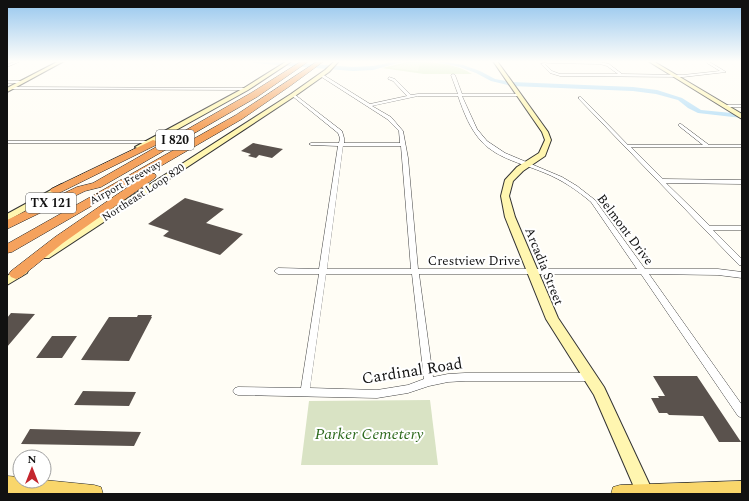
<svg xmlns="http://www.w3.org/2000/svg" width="749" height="501" viewBox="0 0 749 501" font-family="Spectral,serif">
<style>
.green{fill:#d5ebbd}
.cemetery{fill:#d9e3c4}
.pitch{fill:#e6f2cf}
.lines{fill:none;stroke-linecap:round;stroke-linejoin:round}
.river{fill:#b9e0f7;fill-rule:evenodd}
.building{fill:#5a524d}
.street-casing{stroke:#444;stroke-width:1}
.secondary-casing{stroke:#333;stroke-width:2}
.primary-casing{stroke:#222;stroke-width:1}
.highway-casing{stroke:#222;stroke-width:1}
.street{fill:#fff;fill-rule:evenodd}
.secondary{fill:#fff6b0;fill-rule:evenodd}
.primary{fill:#f9d66b;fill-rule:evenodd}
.highway{fill:#f5a25d;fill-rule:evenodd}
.labels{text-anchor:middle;stroke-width:4;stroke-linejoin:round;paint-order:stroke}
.far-street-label{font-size:11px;fill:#111;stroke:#fff}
.shield{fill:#fff;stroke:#585858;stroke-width:1}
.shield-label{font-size:12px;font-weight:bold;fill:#111}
.street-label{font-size:13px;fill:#111;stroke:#fff}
.near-street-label{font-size:16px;fill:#111;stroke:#fff}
.near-park-label{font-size:16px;font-style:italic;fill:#2f6b1f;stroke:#fff}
</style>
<rect width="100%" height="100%" fill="#fffdf5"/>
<path class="green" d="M408,62C426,61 456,63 472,74H424L382,68Z"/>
<path class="cemetery" d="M430,400L438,465H301L309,401Z"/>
<path class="pitch" d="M406,63H420L418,71L391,68Z"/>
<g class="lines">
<path class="river" d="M251,61H269L353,67L373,66L397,61H405L373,70L353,71L254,63Z
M432,61H441L463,65L480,71L495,79L512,82L633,87L657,90L682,98L701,110L742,114V118L698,113L688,108L678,100L656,94L633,91L512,86L491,81L476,73L460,67Z"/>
</g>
<path class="building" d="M253,143L283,149L272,158L259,155L256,158L248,156L251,154L241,151Z
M185,198L224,209L206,223L243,234L220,255L163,236L169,231L148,224Z
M11,313L35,314L7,347V318Z
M138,315H152L151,317H152L129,361L81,360L109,317H137Z
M52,336H77L62,358H36Z
M653,376H697L741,442H719L703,416L669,415L667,413H659L651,398H659L658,396H665Z
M83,391L136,392L129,406L74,405Z
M30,429L141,432L134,446L21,444Z"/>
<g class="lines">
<g class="street-casing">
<path id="street" d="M17,61H21L7,67V65Z
M551,61L600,62L609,64L622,74L683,75L720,71L707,63L708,61L726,72L683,77L560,76L550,73L541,64ZM551,63L600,64L607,66L618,74H560L552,71L545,64Z
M320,74H322L370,104L407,96L393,81L388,79L389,77L395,79L411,95L418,94H458L451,75L453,74L455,75L462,94H520L521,95L519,96H462L477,129L487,141L505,153L562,177L577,186L595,200L645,269H718L742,272V278L718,275L649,274L742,405V418L738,416L641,274H419L433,377L448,374L465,373H590L593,374L595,377L593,380L590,381H465L448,382L429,386L408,393L377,398L238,395L235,394L233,391L235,388L238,387L301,388L319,274H278L274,271L278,268L319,269L338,146L311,145L309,144L311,143H339L340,138L338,133L291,95L294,94L342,131L344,138V143H400L399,131L387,119L320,76ZM418,96H458C464,113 470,129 482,142C498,159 524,164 545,173C562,180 577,190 591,202L637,269H418L408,158L403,131L391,117L372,106ZM343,146H401L411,269H327ZM326,274H412L424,379L408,385L377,390L310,388Z
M7,81H21L23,82L21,83H7Z
M11,87L246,88L248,89L246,90L10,89L9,88Z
M579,97H581L628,145H703L679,126V124H681L709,145H742V147H631L663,179L742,180V184L666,183L710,226H742V230H713L742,259V265H739L579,99Z
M723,105H742V107H724L722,106Z
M7,141H149L151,142L149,143H7Z"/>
</g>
<g class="secondary-casing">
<path id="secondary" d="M59,61H64L7,92V88Z
M287,61H292L248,90L142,149H139L135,147L244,88Z
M335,61H339L329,72L295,96L49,258H41L40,256L41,254L291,94L325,70Z
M493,61H497L548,132L551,140L545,156L523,171L513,181L509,196L515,217L558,318L604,387L654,494H637L594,395L546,319L505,217L501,196L505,180L517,167L539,153L545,140L542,132Z
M648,61H653L742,114V119Z
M62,184H65L69,186L7,221V214Z
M23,266L27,267L28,270L27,273L7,285V276Z"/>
</g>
<g class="primary-casing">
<path id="primary" d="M7,476L20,477V481H44V480L94,485L101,487L103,494H7Z
M742,481V494H611L613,487L620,485Z"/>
</g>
<g class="highway-casing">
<path id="highway" d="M302,61H309L257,97L101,187L85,191L7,229V220L77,187L93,183L251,93Z
M318,61H324L290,86L242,119L12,252L7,253V244L236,115Z
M153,140L156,141L158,143L156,145L59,193L55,194L50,191L51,189Z
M151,173L155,174L156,176L155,178L63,243L21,277L16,279L11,277L9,274L11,271L55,237L147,174Z"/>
</g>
<use href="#street" class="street"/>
<use href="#secondary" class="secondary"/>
<use href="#primary" class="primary"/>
<use href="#highway" class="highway"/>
</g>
<linearGradient id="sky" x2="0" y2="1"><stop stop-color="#95c6ee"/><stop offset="0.47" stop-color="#fffefa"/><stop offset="1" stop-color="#fffefa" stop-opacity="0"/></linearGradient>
<rect width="749" height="131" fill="url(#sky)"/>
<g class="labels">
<g class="far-street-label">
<text transform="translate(125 182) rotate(-29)" y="4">Airport Freeway</text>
<text transform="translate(143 192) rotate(-33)" y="4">Northeast Loop 820</text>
</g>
<g class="shield">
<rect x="156" y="130" width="38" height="20" rx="3"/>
<rect x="26" y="193" width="50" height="20" rx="3"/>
</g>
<g class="shield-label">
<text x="175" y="144">I 820</text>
<text x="51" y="207">TX 121</text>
</g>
<g class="street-label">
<text transform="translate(626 229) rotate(53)" y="5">Belmont Drive</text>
<text x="474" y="265">Crestview Drive</text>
<text transform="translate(545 266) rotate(68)" y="5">Arcadia Street</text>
</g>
<g class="near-street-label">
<text transform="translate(412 370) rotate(-9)" y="6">Cardinal Road</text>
</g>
<g class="near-park-label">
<text x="369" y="439">Parker Cemetery</text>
</g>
</g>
<rect width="749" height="501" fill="none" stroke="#111111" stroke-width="16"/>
<g transform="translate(32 469)"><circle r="19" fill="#ffffff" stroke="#a0a0a0"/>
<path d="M0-3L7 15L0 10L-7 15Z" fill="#c4262e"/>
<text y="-6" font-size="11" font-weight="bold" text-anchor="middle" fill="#111111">N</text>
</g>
</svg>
